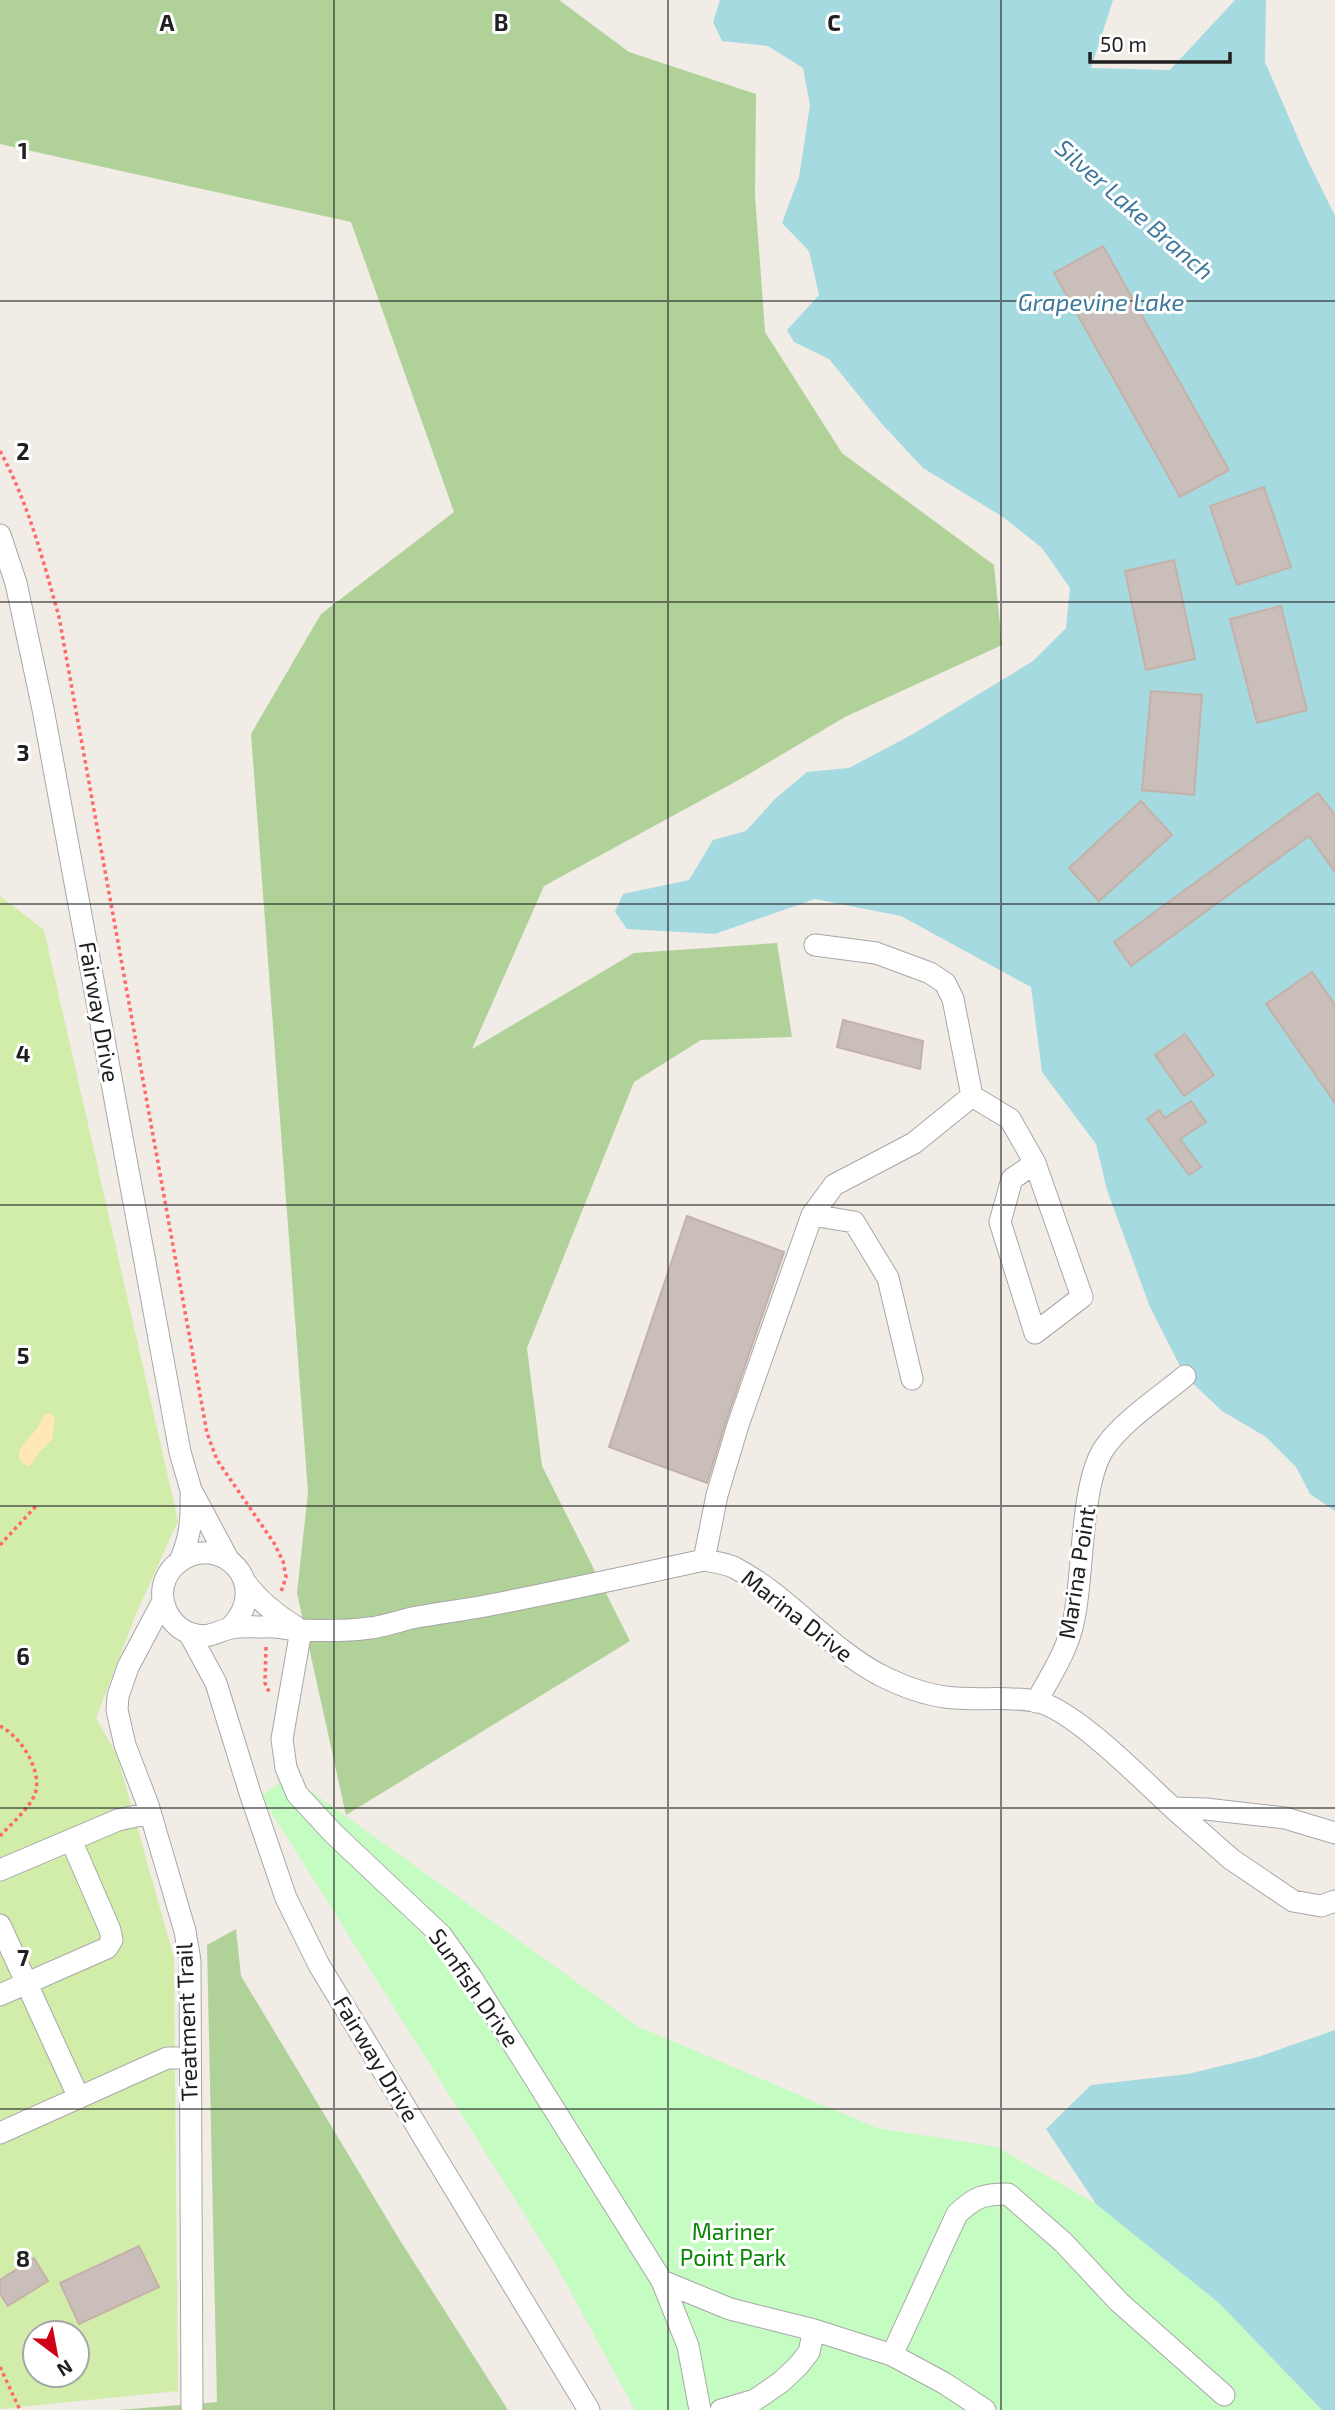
<svg xmlns="http://www.w3.org/2000/svg" width="1335" height="2410" viewBox="0 0 1335 2410" font-family="'Exo 2',sans-serif">
<style>
.grass{fill:#d2edaa;fill-rule:evenodd}
.forest{fill:#b0d299}
.sand{fill:#ffe8b6}
.park{fill:#c4fcc2}
.water{fill:#a5dae1}
.building{fill:#c9beb9;stroke:#c4b1a8;stroke-width:2}
.lines{fill:none;stroke-linecap:round;stroke-linejoin:round}
.minor-casing{stroke:#a7a7a7;stroke-width:23}
.path{stroke:#ff696a;stroke-width:3.5;stroke-dasharray:3.5 3.5;stroke-linecap:butt}
.minor{stroke:#fff;stroke-width:21}
.grid{fill:none;stroke:#202020;stroke-width:2;stroke-opacity:0.55}
.labels{text-anchor:middle;stroke-width:6;stroke-linejoin:round;paint-order:stroke}
.street-label{font-size:23px;fill:#202020;stroke:#fff}
.park-label{font-size:23px;fill:#098606;stroke:#fff}
.water-label{font-size:24px;font-style:italic;fill:#3f789d;stroke:#fff}
.grid-label{font-size:23px;text-anchor:middle;font-weight:bold;fill:#202020;stroke:#fff;stroke-width:6;stroke-linejoin:round;paint-order:stroke}
</style>
<rect width="100%" height="100%" fill="#f1ece6"/>
<path class="grass" d="M0,896L44,930L178,1521L136,1614L96,1718L117,1755L174,1958L178,2391L0,2409ZM35,2333H77V2375H35Z"/>
<path class="forest" d="M0,0H559L629,52L756,94L755,195L765,332L842,453L994,565L1002,645L845,717L744,777L544,886L472,1049L634,953L777,943L792,1037L701,1040L634,1082L527,1348L542,1466L630,1641L346,1815L297,1593L308,1492L251,734L321,614L454,512L351,222L0,144Z
M236,1929L241,1976L401,2242L508,2410H118L217,2402L207,1945Z"/>
<path class="sand" d="M50,1413L55,1418L52,1440L39,1452L32,1464L27,1466C9,1454 26,1442 35,1431C39,1426 42,1421 44,1415Z"/>
<path class="park" d="M290,1776L639,2027L877,2128L997,2147L1096,2204L1219,2303L1322,2410H635L555,2263L261,1796Z"/>
<path class="water" d="M720,0H1113L1091,68L1170,70L1235,0H1266L1265,62L1307,159L1335,216V1511L1310,1494L1296,1467L1266,1437L1222,1411L1185,1376L1150,1307L1107,1190L1096,1144L1042,1072L1031,987L901,916L815,899L715,934L627,929L615,912L623,894L689,880L713,840L746,831L775,799L807,772L849,768L913,734L1033,661L1066,628L1070,588L1042,548L1003,517L923,468L882,424L829,359L794,342L787,330L819,295L809,251L782,223L799,177L810,105L803,68L768,46L722,41L713,22Z
M1335,2030V2410H1322L1219,2303L1096,2204L1046,2129L1091,2085L1188,2074L1258,2057Z"/>
<path class="building" d="M1103,246L1229,470L1180,497L1054,273Z
M1264,487L1291,567L1237,585L1210,506Z
M1174,560L1195,659L1146,670L1125,571Z
M1281,606L1307,710L1257,723L1230,619Z
M1151,691L1202,695L1194,795L1142,790Z
M1318,793L1335,815V872L1309,836L1131,966L1114,942Z
M1141,801L1172,835L1099,901L1069,868Z
M1312,972L1335,1005V1103L1266,1004Z
M843,1020L923,1041L920,1069L837,1047Z
M1185,1034L1214,1075L1184,1096L1155,1055Z
M1191,1101L1206,1122L1180,1139L1201,1167L1189,1175L1147,1119L1159,1110L1165,1118Z
M687,1216L784,1252L726,1421L707,1483L609,1447Z
M139,2246L159,2287L79,2324L60,2283Z
M34,2258L48,2281L8,2306L0,2294V2280Z"/>
<g class="lines">
<g class="minor-casing">
<path id="minor" d="M0,535L16,583L43,709L180,1452L191,1490L228,1559
M972,1096L1010,1119L1035,1163L1082,1297L1035,1333L1000,1222L1012,1179L1035,1163
M812,1215L854,1222L888,1278L912,1379
M704,1560L717,1495L738,1425L812,1215L834,1185L914,1143L972,1096L953,999L945,983L930,973L876,953L815,945
M180,1561C190,1538 192,1520 191,1495
M245,1582C259,1601 275,1614 296,1627
M163,1601L128,1667L118,1696L117,1710L125,1745L148,1805L185,1931L190,1961L192,2410
M230,1628C274,1584 219,1531 179,1562C167,1571 161,1585 163,1599C166,1618 179,1632 197,1635C212,1638 219,1630 232,1628C242,1626 254,1627 264,1627C277,1626 289,1630 301,1630C323,1631 348,1631 370,1628C386,1626 401,1620 417,1617C440,1613 463,1610 485,1606C558,1592 631,1576 704,1560C714,1562 726,1563 735,1568C786,1594 827,1647 880,1675C900,1685 923,1694 945,1697C975,1701 1006,1696 1035,1701C1073,1708 1142,1780 1173,1808
M301,1630L282,1739L286,1768L297,1794L334,1834L441,1935L473,1980L662,2281L688,2346L700,2410
M189,1633L216,1683L250,1793L286,1898L319,1965L589,2410
M1036,1702C1051,1675 1068,1650 1074,1619C1084,1573 1080,1482 1105,1447C1124,1420 1160,1397 1185,1376
M1335,1833L1285,1818L1206,1809L1173,1808L1231,1859L1293,1901L1321,1906L1335,1901
M0,1870L118,1820L150,1813
M0,1925L79,2098
M0,1995L107,1948L112,1940L110,1930L71,1840
M0,2133L167,2058H190
M662,2281L730,2309L814,2330L892,2355L944,2383L985,2410
M892,2355L957,2214C975,2197 983,2194 1008,2194L1063,2242L1119,2302L1224,2395
M721,2410L755,2400L781,2382L798,2366L809,2352L814,2330"/>
</g>
<path class="path" d="M0,451C28,502 43,560 59,617L207,1433L217,1460L274,1543L283,1561L286,1577L281,1592
M0,1545L37,1505
M266,1647L265,1683L270,1694
M0,1726C20,1736 43,1770 35,1794C29,1809 11,1824 0,1836
M0,2367L20,2410"/>
<use href="#minor" class="minor"/>
</g>
<path class="grid" d="M334,0V2410M668,0V2410M1001,0V2410M0,301H1335M0,602H1335M0,904H1335M0,1205H1335M0,1506H1335M0,1808H1335M0,2109H1335"/>
<g class="labels">
<g class="street-label">
<text transform="translate(99 1012) rotate(80)" y="8">Fairway Drive</text>
<text transform="translate(1077 1573) rotate(-81)" y="8">Marina Point</text>
<text transform="translate(797 1616) rotate(38)" y="8">Marina Drive</text>
<text transform="translate(474 1988) rotate(55)" y="8">Sunfish Drive</text>
<text transform="translate(187 2022) rotate(-92)" y="8">Treatment Trail</text>
<text transform="translate(376 2059) rotate(59)" y="8">Fairway Drive</text>
</g>
<g class="park-label">
<text x="733" y="2240">Mariner<tspan x="733" dy="26">Point Park</tspan></text>
</g>
<g class="water-label">
<text transform="translate(1134 210) rotate(41)" y="8">Silver Lake Branch</text>
<text x="1101" y="311">Grapevine Lake</text>
</g>
</g>
<g class="grid-label">
<text x="167" y="31">A</text>
<text x="501" y="31">B</text>
<text x="834" y="31">C</text>
<text x="23" y="159">1</text>
<text x="23" y="460">2</text>
<text x="23" y="761">3</text>
<text x="23" y="1062">4</text>
<text x="23" y="1364">5</text>
<text x="23" y="1665">6</text>
<text x="23" y="1966">7</text>
<text x="23" y="2267">8</text>
</g>
<g transform="translate(56 2354) rotate(148)"><circle r="33" fill="#ffffff" stroke="#a6a6a6" stroke-width="2"/>
<path d="M0-5L12 26L0 18L-12 26Z" fill="#d00017"/>
<text y="-10" font-size="19" font-weight="bold" text-anchor="middle" fill="#202020">N</text>
</g>
<path d="M1090 52v10h140v-10" fill="none" stroke="#202020" stroke-width="3.5"/>
<text x="1100" y="52" font-size="21" fill="#202020" stroke="#ffffff" stroke-width="5" paint-order="stroke">50 m</text>
</svg>
